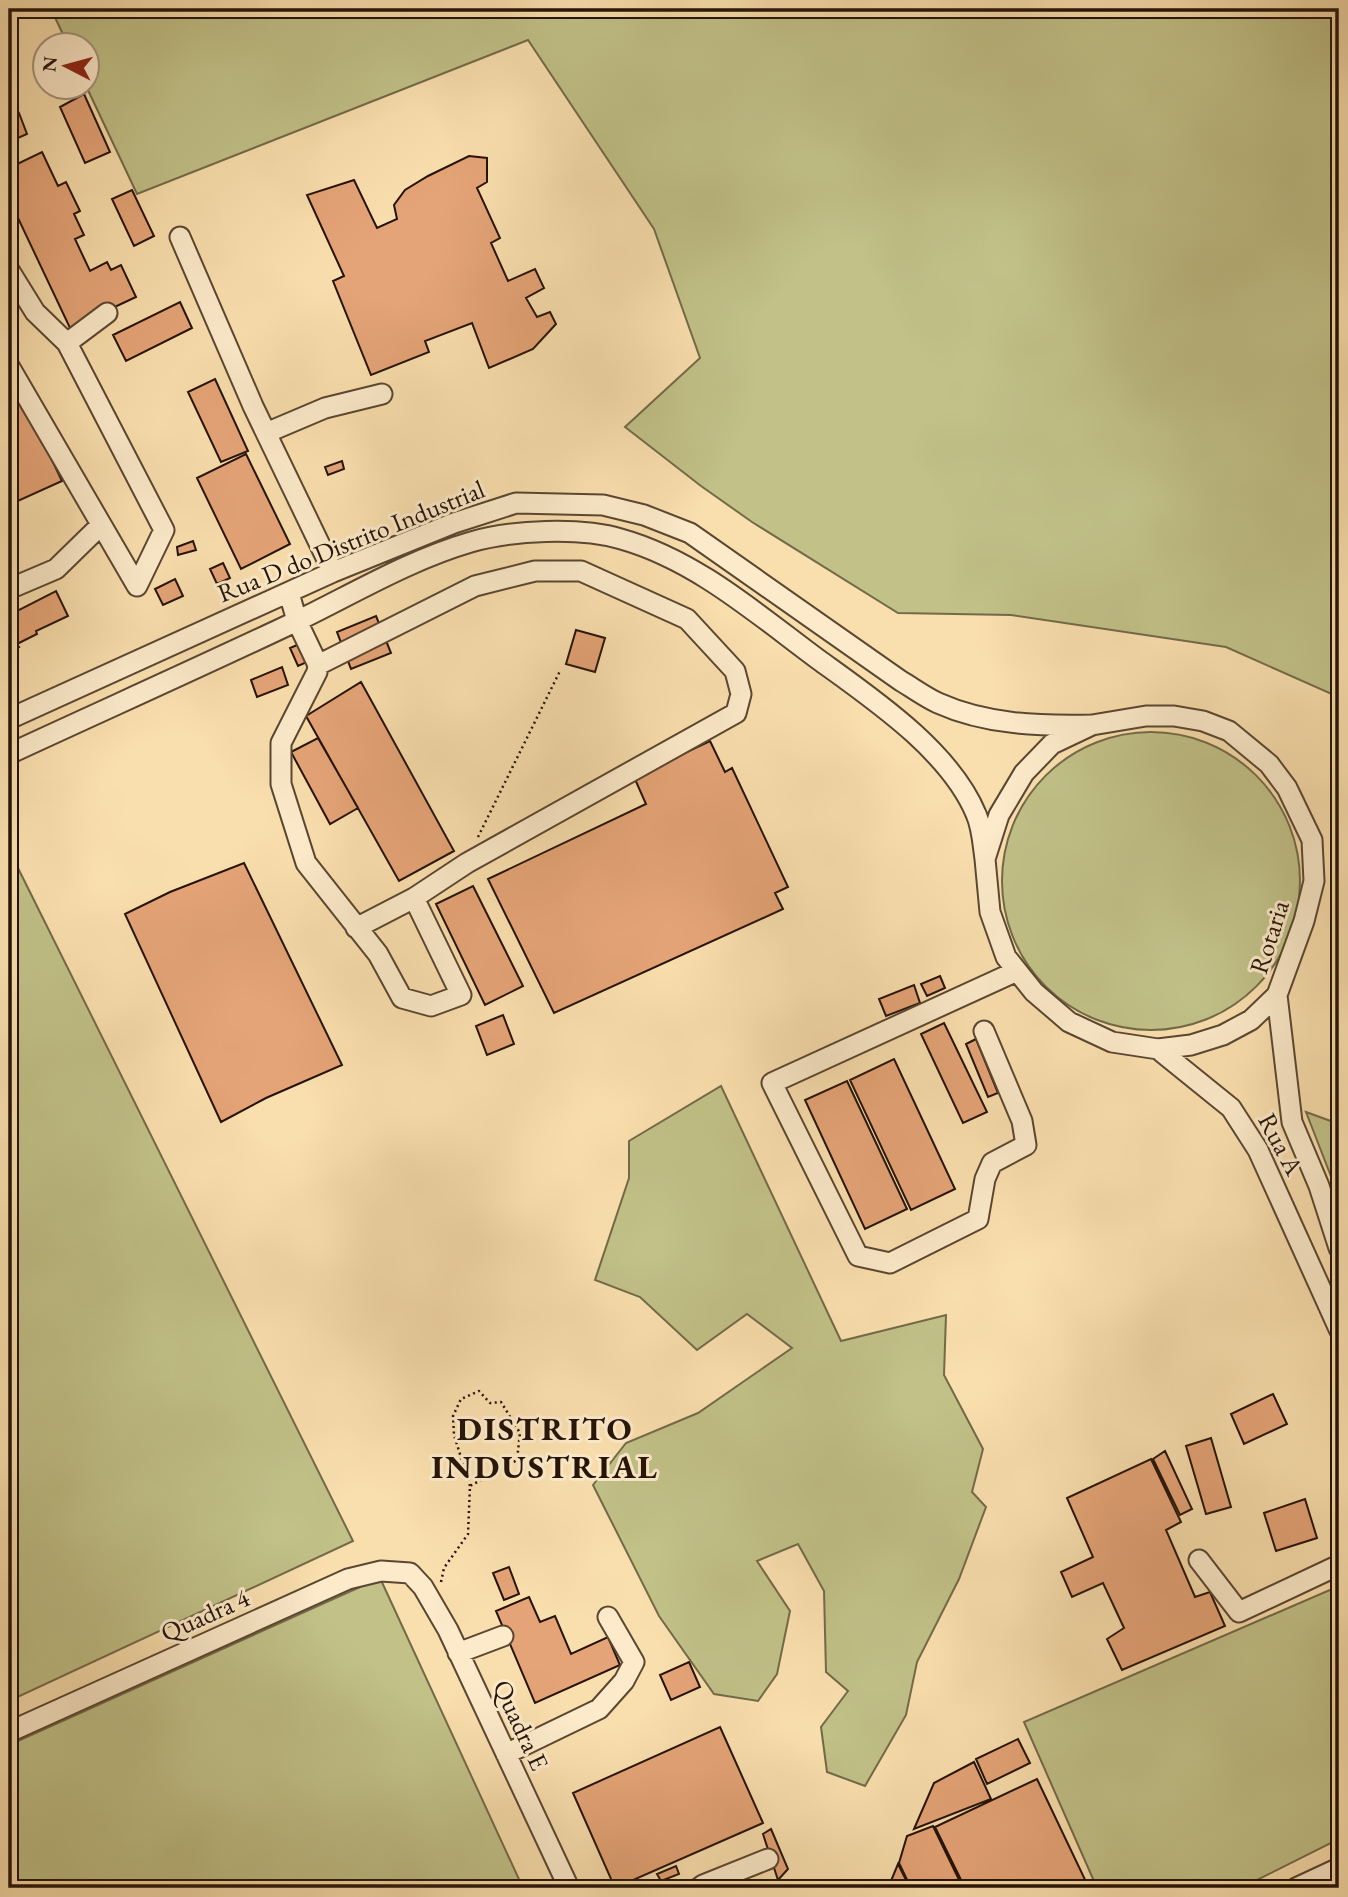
<svg xmlns="http://www.w3.org/2000/svg" width="1348" height="1897" viewBox="0 0 1348 1897" font-family="'EB Garamond',serif">
<style>
.green{fill:#c1c188;stroke:#736a48;stroke-width:2}
.building{fill:#e5a477;stroke:#251307;stroke-width:2}
.lines{fill:none;stroke-linecap:round;stroke-linejoin:round}
.minor-casing{stroke:#5a4631;stroke-width:23}
.path{stroke:#251307;stroke-width:2.5;stroke-dasharray:2 3.5;stroke-linecap:butt}
.minor{stroke:#fceaca;stroke-width:19}
.labels{text-anchor:middle;stroke-width:6;stroke-linejoin:round;paint-order:stroke}
.street-label{font-size:26px;fill:#251307;stroke:#fceaca}
.district-label{font-size:33px;font-weight:bold;letter-spacing:2px;fill:#251307;stroke:#fceaca}
</style>
<rect width="100%" height="100%" fill="#fadfae"/>
<filter id="stains"><feTurbulence type="fractalNoise" baseFrequency=".00286" numOctaves="4"/><feColorMatrix values="0 0 0 0 .2 0 0 0 0 .09 0 0 0 0 .02 0 0 0 .5 -.17"/></filter>
<radialGradient id="worn" r=".72"><stop offset=".6" stop-color="#630" stop-opacity="0"/><stop offset="1" stop-color="#630" stop-opacity=".3"/></radialGradient>
<path class="green" d="M51,9H1339V688L1336,696L1226,647L1011,615L898,613L752,522L701,486L625,427L700,358L654,229L528,40L137,194L87,88L88,46L68,45Z
M1002 881a149 149 0 1 1 298 0a149 149 0 1 1-298 0Z
M9,850L353,1541L9,1701Z
M721,1086L841,1341L946,1315L944,1375L983,1449L972,1492L986,1507L959,1579L917,1662L906,1715L865,1786L827,1772L821,1727L848,1691L826,1672L824,1591L798,1544L757,1561L790,1611L777,1674L758,1701L714,1694L659,1616L593,1485L626,1443L698,1413L792,1348L747,1314L697,1350L640,1297L595,1280L629,1178V1141Z
M1306,1112L1339,1124V1197Z
M380,1578L523,1888H9V1745Z
M1339,1586V1839L1241,1888H1097L1024,1722Z"/>
<path class="building" d="M84,94L110,152L85,163L60,107Z
M19,113L27,134L9,142V118Z
M42,152L58,186L66,182L80,211L74,214L84,235L75,239L90,271L107,262L111,270L121,265L136,297L70,328L9,199V168Z
M469,156L487,158V182L477,188L500,238L491,243L508,281L535,269L544,288L526,298L537,317L550,312L556,324L533,349L489,368L472,323L425,341L429,352L371,375L333,281L344,276L307,195L354,180L377,228L397,219L394,205L405,190L428,176Z
M132,190L154,236L134,246L112,199Z
M180,302L192,328L126,361L113,335Z
M215,379L248,451L221,462L188,392Z
M24,401L62,481L9,505V409Z
M246,454L290,544L241,569L197,478Z
M342,461L344,469L328,475L325,467Z
M193,541L196,550L178,555L177,547Z
M223,563L230,578L217,584L210,569Z
M175,579L183,596L163,605L155,589Z
M56,591L68,616L36,631L37,634L17,644L19,647L9,652V615Z
M376,616L391,653L351,669L337,632Z
M576,630L605,638L595,672L566,664Z
M316,637L323,655L298,666L290,648Z
M282,667L288,685L257,697L251,680Z
M361,682L454,851L399,881L306,716Z
M318,738L358,808L330,824L291,752Z
M710,741L725,772L732,768L788,887L775,893L783,909L554,1013L488,879L646,804L634,777Z
M244,863L342,1065L266,1098L221,1122L125,914L170,892Z
M473,886L523,986L485,1005L436,904Z
M940,976L945,988L927,996L921,984Z
M914,985L920,1003L886,1016L879,999Z
M503,1015L514,1044L487,1055L476,1026Z
M944,1023L987,1112L963,1123L921,1034Z
M976,1039L998,1093L988,1097L966,1044Z
M894,1059L955,1189L911,1210L850,1080Z
M847,1081L907,1209L865,1229L805,1100Z
M1273,1394L1287,1424L1244,1444L1231,1414Z
M1211,1438L1231,1507L1206,1514L1186,1446Z
M1165,1451L1192,1509L1180,1515L1153,1459Z
M1151,1459L1181,1522L1166,1530L1195,1597L1210,1592L1225,1626L1122,1670L1107,1639L1124,1628L1103,1583L1072,1597L1061,1572L1093,1557L1067,1498Z
M1305,1499L1317,1538L1276,1551L1264,1513Z
M509,1567L519,1594L504,1600L493,1573Z
M529,1597L540,1622L555,1616L571,1654L608,1637L620,1665L535,1703L496,1611Z
M689,1662L700,1687L671,1700L660,1675Z
M720,1727L763,1823L615,1888L573,1793Z
M1018,1739L1030,1763L987,1784L976,1759Z
M974,1762L991,1799L914,1829L934,1783Z
M1037,1779L1089,1888H965L935,1827Z
M933,1826L963,1888H911L899,1863L907,1836Z
M771,1829L788,1869L778,1880L763,1834Z
M898,1864L910,1888H888Z
M676,1866L679,1874L661,1881L657,1874Z"/>
<g class="lines">
<g class="minor-casing">
<path id="minor" d="M180,237L253,406L333,572
M9,270L35,312L67,343L107,313
M67,343L164,530L137,586
M9,366L137,586
M266,433L325,408L382,394
M9,589L56,569L101,525
M289,593L297,621L318,665L317,672L281,743V784L306,863L378,954L402,998L431,1006L461,995L414,898
M318,665L475,586L535,571H581L687,619L735,671L741,694L736,713L467,863L414,898L356,928
M1146,716H1174L1203,721L1229,731L1269,764L1287,788L1312,840L1314,881L1304,921L1277,995L1251,1020L1223,1035L1191,1045L1158,1049L1112,1042L1069,1022L1034,992L1006,957L990,912L985,859L999,815L1024,773L1052,744L1092,725Z
M9,719L333,572L454,523L516,503L603,505L644,515L690,533L901,681C913,688 925,697 938,703C987,725 1040,726 1092,725
M9,754C104,710 200,667 295,622C353,594 409,560 471,542C512,530 580,527 621,539C696,560 758,615 819,660C873,699 950,751 976,814C982,827 983,845 985,859
M1277,995L1292,1122L1319,1186L1339,1248
M984,1031L1022,1121L1026,1145L992,1163L985,1179L978,1219L890,1263L858,1256L772,1083L1017,971
M1158,1049L1231,1108L1258,1150L1339,1329
M1199,1560L1239,1612L1339,1565
M458,1653L503,1636
M9,1732L348,1579L381,1571L410,1573L423,1587L448,1630L569,1888
M506,1754L599,1709L624,1681L634,1662L608,1617
M699,1888L703,1885L768,1859
M1296,1888L1339,1868"/>
</g>
<path class="path" d="M478,837L560,671
M441,1582L444,1568L468,1534L470,1486L517,1460L520,1433L501,1402L490,1403L479,1391L461,1399L453,1416L454,1435L470,1486"/>
<use href="#minor" class="minor"/>
</g>
<g class="labels">
<g class="street-label">
<text transform="translate(351 541) rotate(-22)" y="9">Rua D do Distrito Industrial</text>
<text transform="translate(1269 937) rotate(-72)" y="9">Rotaria</text>
<text transform="translate(1281 1144) rotate(62)" y="9">Rua A</text>
<text transform="translate(205 1615) rotate(-24)" y="9">Quadra 4</text>
<text transform="translate(521 1725) rotate(65)" y="9">Quadra E</text>
</g>
<g class="district-label">
<text x="545" y="1440">DISTRITO<tspan x="545" dy="38">INDUSTRIAL</tspan></text>
</g>
</g>
<rect width="1348" height="1897" fill="none" stroke="#fadfae" stroke-width="35"/>
<rect x="10" y="10" width="1327" height="1876" fill="none" stroke="#251307" stroke-width="3.5"/>
<rect x="18" y="18" width="1313" height="1862" fill="none" stroke="#251307" stroke-width="2"/>
<g transform="translate(66 66) rotate(276)"><circle r="33" fill="#fceaca" stroke="#a6947c" stroke-width="2"/>
<path d="M0-5L12 26L0 18L-12 26Z" fill="#8f2418"/>
<text y="-10" font-size="19" font-weight="bold" text-anchor="middle" fill="#251307">N</text>
</g>
<rect width="100%" height="100%" filter="url(#stains)"/>
<rect width="100%" height="100%" fill="url(#worn)"/>
</svg>
